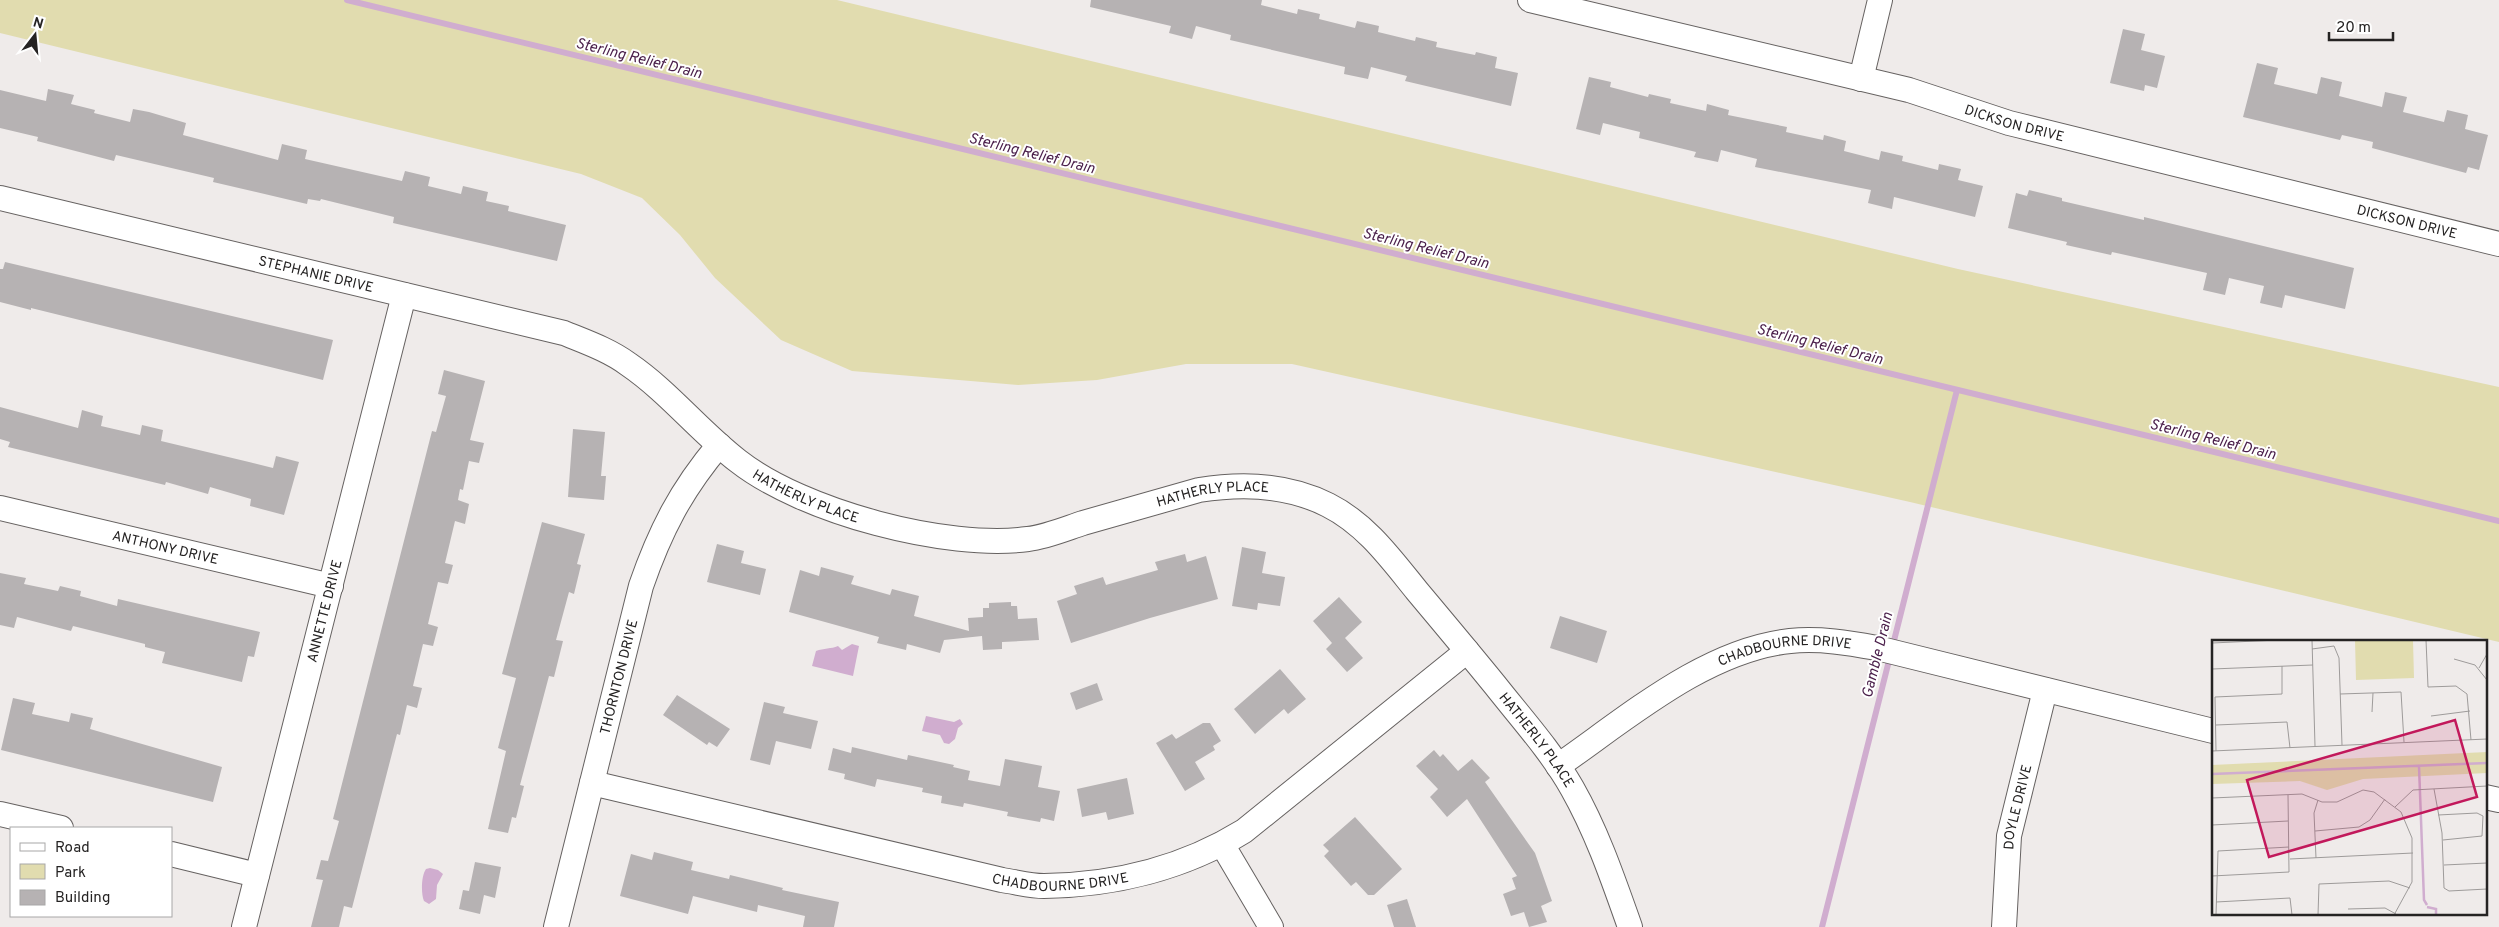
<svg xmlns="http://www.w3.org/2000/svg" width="2499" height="927" viewBox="0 0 2499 927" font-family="Overpass,sans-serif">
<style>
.green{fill:#e1dcaf}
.water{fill:#d0adcf}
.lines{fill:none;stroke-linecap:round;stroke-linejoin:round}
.stream{stroke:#d0adcf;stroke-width:6}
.building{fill:#b6b2b3}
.minor-casing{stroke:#666261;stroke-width:26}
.minor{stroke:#fff;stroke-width:24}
.labels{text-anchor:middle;stroke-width:4;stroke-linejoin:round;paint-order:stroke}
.street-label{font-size:14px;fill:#252323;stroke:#fff}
.water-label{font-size:15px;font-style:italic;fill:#4b204b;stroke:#fff}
.inset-river{fill:none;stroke:#d0adcf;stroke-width:2.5}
.inset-road{fill:none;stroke:#9e9b9a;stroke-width:1}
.view{fill:#c2185b;fill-opacity:0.15;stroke:#c2185b;stroke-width:2.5}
.inset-edge{fill:none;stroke:#252323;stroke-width:2.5}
</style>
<rect width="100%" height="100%" fill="#efebea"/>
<path class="green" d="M0,0H837L1958,269L2499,387V642L1910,502L1292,364H1186L1097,380L1018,385L852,371L781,340L715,278L680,235L642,198L581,174L0,33Z"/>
<path class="water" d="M852,644L859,646L853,676L812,666L816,651C824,648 831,649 838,646L842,650Z
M926,716L954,722L960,719L963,724L958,728L955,739L949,744L944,743L940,735L922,731Z
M430,868L438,870L443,874L437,885L436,899L429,904L424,901C421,894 421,876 426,869Z"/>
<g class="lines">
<path class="stream" d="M347,0L2499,521
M1822,927L1957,390"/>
</g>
<path class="building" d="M1091,0H1262L1261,5L1297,14L1298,9L1320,14L1319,19L1355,28L1357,21L1379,26L1378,32L1415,41L1416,37L1437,42L1436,47L1475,55L1476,52L1497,57L1495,68L1518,73L1511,106L1405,81L1407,76L1371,67L1368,79L1344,74L1345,67L1230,40L1231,35L1196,26L1192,39L1169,33L1171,26L1090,7Z
M2123,29L2145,34L2141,50L2165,56L2157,88L2145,85L2144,91L2110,83Z
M2257,63L2278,68L2274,84L2317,94L2321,77L2342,82L2339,96L2382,107L2385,92L2407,97L2403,112L2444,122L2447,110L2468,115L2465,129L2488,135L2479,170L2468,167L2466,173L2372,148L2373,142L2342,135L2340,140L2243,117Z
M1589,77L1611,82L1610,87L1648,97L1649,94L1671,99L1670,103L1706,111L1707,104L1729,110L1728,115L1787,127L1786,132L1823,140L1824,135L1846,141L1844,151L1879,160L1881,151L1903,156L1902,161L1938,170L1939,164L1961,169L1958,180L1983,186L1975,217L1894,197L1892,209L1868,203L1871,190L1755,167L1757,159L1721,150L1718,162L1694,157L1696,152L1639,138L1640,132L1603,123L1600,135L1576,129Z
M48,89L74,95L71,104L95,110L94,113L130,122L133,109L149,112L186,123L183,135L278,160L282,144L307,150L305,159L402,181L405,171L430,177L428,186L461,194L463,186L488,192L486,201L509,206L508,211L566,225L557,261L393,223L394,217L321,199L320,201L308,199L307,204L213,182L214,178L116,155L114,161L37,141L38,137L0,128V90L46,101Z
M2029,190L2062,198V201L2144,220V217L2354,268L2345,309L2285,295L2282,308L2260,303L2264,286L2229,278L2225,295L2203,290L2207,273L2112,252L2111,255L2066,245L2067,242L2008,228L2016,193L2027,196Z
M5,262L333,340L323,380L31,308V310L0,302V269H3Z
M444,370L485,381L470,440L484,443L479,463L469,461L463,490L460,489L458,500L469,504L465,524L455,521L445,563L453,565L448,584L438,582L428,624L438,627L433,646L423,644L413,686L422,688L417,708L407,705L400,735L397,734L352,908L344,906L339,927H311L323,880L316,879L321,860L328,861L339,821L333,819L432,431L436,432L446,396L438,394Z
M0,407L78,428L82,410L103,416L101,426L140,435L142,425L163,430L161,441L249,462L273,468L276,456L299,462L284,515L250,506L251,499L210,487L208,494L166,482L165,485L8,447L10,442L0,439Z
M573,429L605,432L601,476H606L604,500L568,497Z
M542,522L585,534L577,564L581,565L574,594L569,592L556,640L563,641L554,677L549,676L520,785L524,786L516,818L512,817L508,833L488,829L506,751L498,748L516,678L502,674Z
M717,544L744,551L741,563L766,569L760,595L707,582Z
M1242,547L1266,552L1262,573L1285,577L1280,606L1258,603L1257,610L1232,606Z
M1185,554L1187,562L1206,556L1218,599L1150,618L1071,643L1057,601L1077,594L1074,586L1103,577L1106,585L1158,570L1155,562Z
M821,567L854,576L851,584L890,595L892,589L919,596L914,616L969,631L968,618L983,617V608H989V603L1011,602V606H1017L1018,619L1037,618L1039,640L1002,642V649L983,650L982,636L944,640L940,653L907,644L906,650L877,643L879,637L789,612L800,570L819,576Z
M0,573L26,578L24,584L58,591L60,586L81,591L80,596L117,606L118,599L260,632L254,657L248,656L242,682L162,663L165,652L145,647V644L73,626L71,631L17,617L14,628L0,625Z
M1339,597L1362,622L1345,638L1363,658L1347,672L1326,649L1332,643L1313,621Z
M1560,616L1607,631L1597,663L1550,648Z
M1280,669L1306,699L1288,714L1284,709L1255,734L1234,709Z
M1097,683L1103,700L1076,710L1070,693Z
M677,695L730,729L717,747L709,742L707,745L663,715Z
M13,698L35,703L32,714L69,722L71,713L93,718L90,729L222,767L213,802L1,750Z
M764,702L785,707L783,713L818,721L811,749L776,741L770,765L750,760Z
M1203,723H1210L1221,741L1213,746L1215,750L1195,762L1205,779L1185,791L1156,743L1172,734L1176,739Z
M852,747L907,760L908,755L954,765L953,767L970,771L968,780L1000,786L1005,759L1042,766L1038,787L1060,791L1054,821L1041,818L1040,822L1007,816L1008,812L964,803L963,807L941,803L942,796L922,792L923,788L877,779L875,787L844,779L845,774L828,770L833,748L851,753Z
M1434,750L1440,757L1443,754L1458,771L1472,759L1490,778L1485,782L1535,853L1552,901L1541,906L1547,922L1529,927L1524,912L1511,916L1503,894L1516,889L1512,878L1517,876L1467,799L1447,817L1430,797L1438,789L1416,766Z
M1127,778L1134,814L1108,820L1106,812L1082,817L1077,789Z
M1355,817L1402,869L1374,895H1368L1356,882L1351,886L1324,856L1329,851L1323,845Z
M654,852L693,862L691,870L729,879L730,875L783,888L782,890L839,902L834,927H803L805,916L758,905L757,912L693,896L688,914L620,896L631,854L652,860Z
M475,862L501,867L495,898L484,895L480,914L459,909L463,890L469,891Z
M1407,899L1416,927H1394L1387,905Z"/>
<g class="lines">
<g class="minor-casing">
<g id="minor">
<path id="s1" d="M1530,0L1909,90L2009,123L2499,244"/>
<path d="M1861,79L1880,0"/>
<path id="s2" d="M0,198L564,333C586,342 609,350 628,364C669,392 699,431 738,461C803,512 947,550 1028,539C1046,537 1065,529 1083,523C1121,512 1160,501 1199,490C1243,483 1287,484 1328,505C1366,524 1391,559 1417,591C1443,622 1469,653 1495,685C1521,718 1551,751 1572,788C1597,832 1613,879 1630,927"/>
<path id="s3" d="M0,508L331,586"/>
<path id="s4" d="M1558,766C1626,719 1705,650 1790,641C1820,638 1849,643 1877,648L2213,731"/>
<path id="s5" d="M592,783L1002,880C1016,882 1030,886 1044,886C1114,885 1184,868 1244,831L1467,651"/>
<path d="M2485,797L2499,800"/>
<path d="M0,814L61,828"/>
<path d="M1222,844L1271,927"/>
<path d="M171,854L257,875"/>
<path id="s6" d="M244,927L404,295"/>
<path id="s7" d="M556,927L641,586C660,531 681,490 719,445"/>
<path id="s8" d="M2004,927L2009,836L2045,690"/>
</g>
</g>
<use href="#minor" class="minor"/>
</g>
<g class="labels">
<g class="street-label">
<text dy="5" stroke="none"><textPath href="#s1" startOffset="500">DICKSON DRIVE</textPath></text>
<text dy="5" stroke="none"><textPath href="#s1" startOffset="905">DICKSON DRIVE</textPath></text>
<text dy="5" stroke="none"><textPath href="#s2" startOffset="325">STEPHANIE DRIVE</textPath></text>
<text dy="5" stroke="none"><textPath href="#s2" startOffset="875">HATHERLY PLACE</textPath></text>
<text dy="5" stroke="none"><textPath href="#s2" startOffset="1295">HATHERLY PLACE</textPath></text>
<text dy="5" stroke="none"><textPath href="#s3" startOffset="170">ANTHONY DRIVE</textPath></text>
<text dy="5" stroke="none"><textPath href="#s6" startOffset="326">ANNETTE DRIVE</textPath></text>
<text dy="5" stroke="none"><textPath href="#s4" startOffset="260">CHADBOURNE DRIVE</textPath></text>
<text dy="5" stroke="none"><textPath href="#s7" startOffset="258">THORNTON DRIVE</textPath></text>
<text dy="5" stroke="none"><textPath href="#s2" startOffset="1730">HATHERLY PLACE</textPath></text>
<text dy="5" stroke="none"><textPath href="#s8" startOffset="121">DOYLE DRIVE</textPath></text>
<text dy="5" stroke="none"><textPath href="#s5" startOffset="480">CHADBOURNE DRIVE</textPath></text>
</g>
<g class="water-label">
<text transform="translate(639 58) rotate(14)" y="5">Sterling Relief Drain</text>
<text transform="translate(1032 153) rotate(14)" y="5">Sterling Relief Drain</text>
<text transform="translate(1426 248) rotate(14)" y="5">Sterling Relief Drain</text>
<text transform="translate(1820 344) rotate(14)" y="5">Sterling Relief Drain</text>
<text transform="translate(2213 439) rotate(14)" y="5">Sterling Relief Drain</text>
<text transform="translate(1877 655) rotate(-76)" y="5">Gamble Drain</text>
</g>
</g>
<g transform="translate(2212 640)">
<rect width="275" height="275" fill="#efebea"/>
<path d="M143,0H201L202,38L144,40ZM275,112V133L151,139L115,150L88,141L0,144V125Z" fill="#e1dcaf"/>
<path class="inset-river" d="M207,126L212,260L215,265M0,134L275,123M215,267L224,269V275"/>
<path class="inset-road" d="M100,0L103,106M214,0L216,47L244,46L255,54L259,100M0,3L66,0M122,6L127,18L130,105M100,9L122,6M242,19L263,25L275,40M267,28L275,14M0,29L101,25M128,54L189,52L192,102M160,72L161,53M219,76L258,71M4,85L75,82L78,108M0,111L275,99M4,111L3,57L70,54V26M222,149L230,193L232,248L237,251L275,249M0,158L90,154L110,162H125L151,150L162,152L189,172L200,198V242L182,275M183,167L201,150L275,146M226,175L265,173L271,176L270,196L231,200M0,185L76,181M103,191L147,187L158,180L173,159M104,218L102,173L106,160M78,219L201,213M232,225L275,223M0,236L77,232L76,155M4,262L78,258L80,275M136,269L173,268L184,274M4,275L6,211L77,207M106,275L107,244L177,241L198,248"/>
<path class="view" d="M243,80L265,157L57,217L35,140Z"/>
<rect width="275" height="275" class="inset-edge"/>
</g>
<rect x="10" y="827" width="162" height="90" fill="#ffffff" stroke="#a8a7a7"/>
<rect x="20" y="843" width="25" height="8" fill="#ffffff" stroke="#a8a7a7"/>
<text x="55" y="852" font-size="15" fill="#252323">Road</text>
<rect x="20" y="864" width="25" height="15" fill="#e1dcaf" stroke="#a8a7a7"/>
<text x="55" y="877" font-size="15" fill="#252323">Park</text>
<rect x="20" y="890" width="25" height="15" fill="#b6b2b3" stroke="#a8a7a7"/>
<text x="55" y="902" font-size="15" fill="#252323">Building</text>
<g transform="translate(35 35) rotate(16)" stroke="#ffffff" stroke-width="4" paint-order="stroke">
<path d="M0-4L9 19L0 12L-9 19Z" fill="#252323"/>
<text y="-8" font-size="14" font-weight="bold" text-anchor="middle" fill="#252323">N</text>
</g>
<path d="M2329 32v8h64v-8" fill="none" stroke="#252323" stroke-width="2.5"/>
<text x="2336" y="32" font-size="15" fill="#252323" stroke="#ffffff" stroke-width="4" paint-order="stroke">20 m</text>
</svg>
